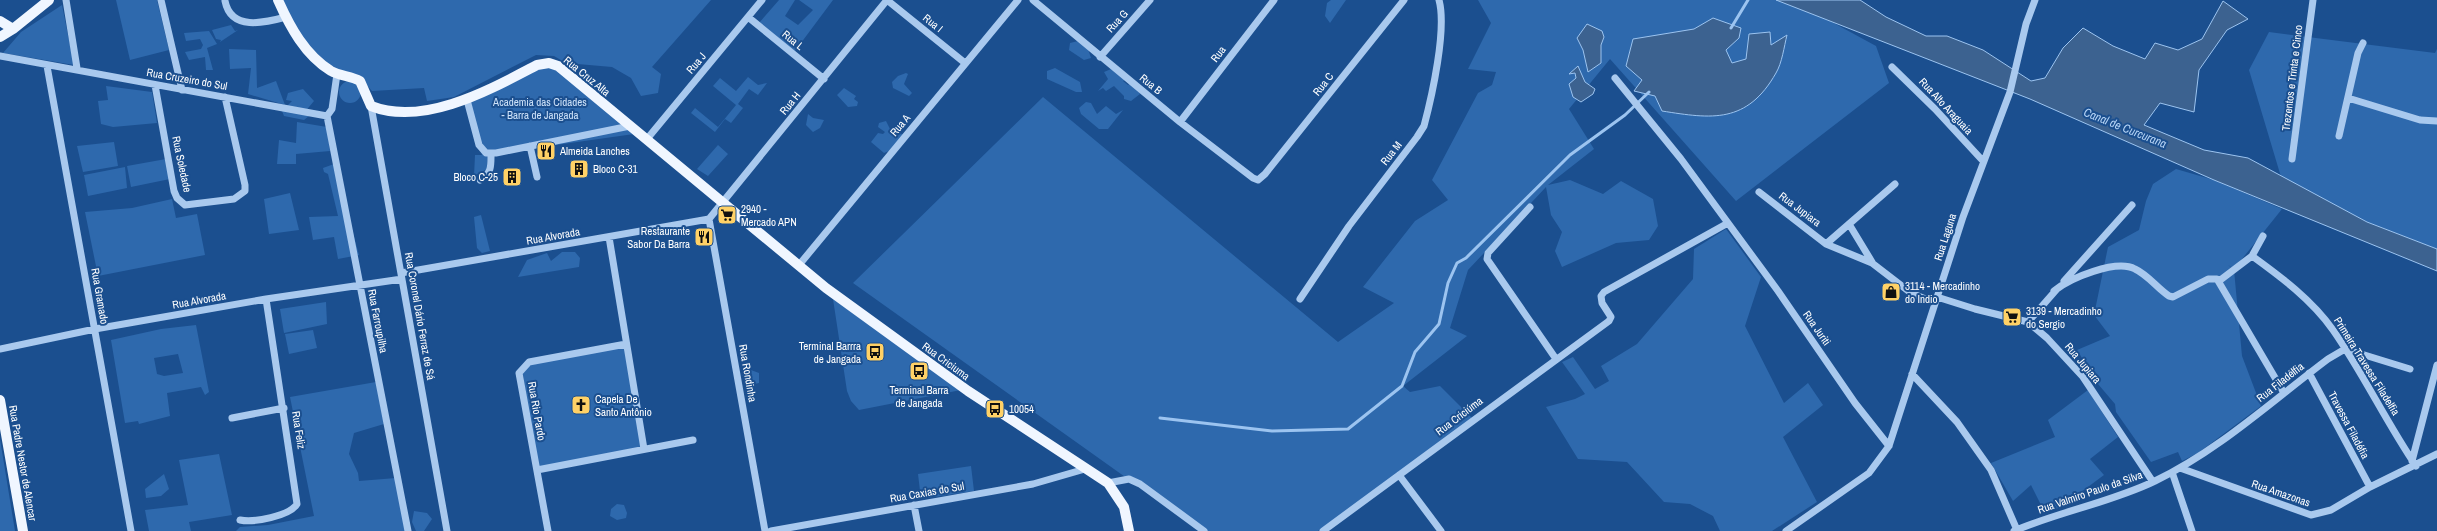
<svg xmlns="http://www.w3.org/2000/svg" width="2437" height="531" viewBox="0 0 2437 531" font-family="'Archivo Narrow',sans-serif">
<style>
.green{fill:#2e69ad;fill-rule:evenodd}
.water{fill:#3c6290;stroke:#9cc4f0}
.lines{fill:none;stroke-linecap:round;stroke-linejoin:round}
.stream{stroke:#9cc4f0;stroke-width:3}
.minor{stroke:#a9c9ee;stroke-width:7}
.major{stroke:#f0f6ff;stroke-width:10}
.labels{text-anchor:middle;stroke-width:4;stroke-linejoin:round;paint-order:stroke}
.street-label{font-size:11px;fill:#fff;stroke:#1b4f8f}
.park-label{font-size:11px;fill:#cfe3fa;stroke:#1b4f8f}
.poi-label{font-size:11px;fill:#fff;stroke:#1b4f8f;text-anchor:start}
.water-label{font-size:12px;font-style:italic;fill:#b5d3f5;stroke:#1b4f8f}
</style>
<rect width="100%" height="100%" fill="#1b4f8f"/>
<path class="green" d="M116,0H157L169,50L130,60Z
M283,0H711L652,67L661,74L658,93L641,96L631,78L612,67L566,63L554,56L536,55L454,97L427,101L424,88L372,91C355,70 348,77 329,64C307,50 293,23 283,0Z
M779,0H795L785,16L798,25L813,10L799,0H833L795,51L759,23Z
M1331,0H1346L1330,23L1325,16L1327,3Z
M1478,0H1778L1830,21L1876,46L1889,83L1736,201L1610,59L1569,109L1594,149L1548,185L1570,180L1603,194L1621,181L1653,199L1658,226L1649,240L1616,243L1562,267L1555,251L1562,232L1551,215L1546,187L1468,270L1450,328L1467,336L1403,386L1410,392L1440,386L1473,419L1318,531H1201L853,283L1043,97L1338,342L1394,303L1363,287L1415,221L1448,200L1432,180L1478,93L1492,85L1496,72L1468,69L1491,23Z
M62,5L74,65L3,53L21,32Z
M231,25L235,31L238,30L220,42L221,40L216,39L212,30Z
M209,31L217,44L207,48L213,70H206L205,57L189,60L185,52L201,49L203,45L200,39L186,41L184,33Z
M2269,32L2435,53L2437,49V249L2367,222L2281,177L2249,70Z
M1078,41L1088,49L1091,58L1084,60L1069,50L1070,43Z
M229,49L256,50L257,88L276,81L285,105L248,94L251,68L230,69Z
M553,65L634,134L484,155L488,156L487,169L474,176L475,155H482L468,100L537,66Z
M1055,68L1080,82L1082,92H1076L1047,79V71Z
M1111,69L1125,80L1123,81L1128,85L1134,81L1140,94L1131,101L1124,99V96L1114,86L1106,91L1103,88L1098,91L1108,79L1104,72Z
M906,73L908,74L904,84L912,93L909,96L893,88L892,82L898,76Z
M748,77L758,85L767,83L758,95L749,89L738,104L743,108L731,123L725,119L715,132L691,113L695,108L718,127L736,105L713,86L720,78L736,91Z
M339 92a11 11 0 1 1 22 0a11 11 0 1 1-22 0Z
M106,86L152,92L157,123L113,127L101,124L98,101L108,100Z
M844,88L856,96L854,99L858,102L857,106L848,107L837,95Z
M303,89L314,101L304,113L309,116L304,120L284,116L282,111L292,101L286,100L288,93Z
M1086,102L1091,103L1097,114L1106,106L1116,114L1123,110L1108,129H1099L1081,114L1079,108Z
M808,114L813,118L824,120L820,128L813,132L806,125Z
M886,121L890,129L894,128L903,135L892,150L884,153L871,142L878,133L883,134L885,132L878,127L879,123Z
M297,122L327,127L330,151L296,154V164H277L279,140L296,143Z
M114,142L118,166L83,172L77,146Z
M718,145L728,154L708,176L697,169Z
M166,159L170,179L131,187L127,166Z
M334,164L359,255L338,259L334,237L313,240L309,217L338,216L328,174L324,172L323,168Z
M125,167L127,188L88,196L84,175Z
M2176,169L2214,180L2282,209L2234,269L2228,265L2234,270L2242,356L2261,406L2198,453L2182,461L2178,452L2151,462L2116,412L2115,404L2098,384L2077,350L2110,336L2094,315L2108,247L2139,230L2146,201L2153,184Z
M290,193L299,230L269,234L264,199Z
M172,199L176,218L197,214L205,255L98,276L85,212L132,208Z
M481,215L490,251L482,253L477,248L474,217Z
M1726,229L1761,277L1745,326L1784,403L1808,383L1823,405L1783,437L1817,502L1772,531H1720L1713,516L1690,504L1664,502L1627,462L1578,459L1546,407L1575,399L1585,394L1562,362L1573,357L1595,389L1609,381L1601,366L1637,344L1693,279L1694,249Z
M562,252H575L580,258L579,267L518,277L527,260L547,253L551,261Z
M833,299L961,390L859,410L851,401L847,391Z
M326,302L327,324L284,333L280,309Z
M196,325L209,392L205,395L201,387L167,393L170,416L139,424L138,421L125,423L111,340L161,329ZM178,354L183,373L164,376L157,374L154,358Z
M313,330L317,348L289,354L285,334Z
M626,344L644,449L537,470L522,368L524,365Z
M751,370L759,373V383L749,385L742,375Z
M376,382L384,424L354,433L349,454L358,473L359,481L396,478L406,531H236L240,527L268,525L314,516L290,397Z
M2088,390L2118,437L2090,459L2104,475L2061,507L2045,513L2031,485L2013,501L1991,463L2055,437L2048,420Z
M0,439L15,531H0Z
M219,454L232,515L189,522L191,531H149L145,510L188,505L179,460Z
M971,466L974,491L921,499L918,474Z
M164,474L169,489L161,496L146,498L145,489Z
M617,504L624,505L627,513L626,518L617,520L610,516L611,509Z
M414,511L427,513L432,519L424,531H416L412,522Z"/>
<path class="water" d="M1776,0H1860L1886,17L1926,36H1947L1983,50L2031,81L2045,78L2063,48L2083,28L2113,46L2145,59L2155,43L2178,50L2202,39L2223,1L2248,19L2227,30L2199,70L2194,112L2160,103L2144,125L2204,150L2248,158L2367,222L2437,249V271L2214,180L2030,99Z
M1713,18L1741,28L1739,38L1726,50L1732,63L1746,59L1749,34L1770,32L1771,45L1787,35C1784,47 1782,63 1776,73C1747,124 1712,119 1662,111L1655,96L1634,91L1642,80L1626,66L1633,39L1694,29Z
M1587,24L1602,31L1604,37L1601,45V63L1588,72L1583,50L1577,38Z
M1578,66L1585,82L1595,89L1593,94L1581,102L1573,97L1569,84L1576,78L1575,73L1569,74Z"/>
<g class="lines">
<path class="stream" d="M1731,28L1748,0
M1160,418L1272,431L1348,429L1402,386L1415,352L1439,324L1448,283L1457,263L1466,258L1570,155L1625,115L1649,92"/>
<path class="minor" d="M66,0L77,68
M161,0L182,90
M887,0L965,63
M1033,0L1180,122L1253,178L1258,180L1265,174L1404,0
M225,1C231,31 264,23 286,17
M748,17L824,79
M0,56L327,116L332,109L337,74
M1100,57L1150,0
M47,66L131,531
M1892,67L1935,109L1983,161
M1615,78L1681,159L1778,291L1855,403L1889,446
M155,85L174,191L177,198L185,205L234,199L245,191V185L225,97
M2348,98L2420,120L2437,121
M467,100L479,145L486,153H496L630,126
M371,106L447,531
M327,116L408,531
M1180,122L1274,0
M2339,136L2358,53L2363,43
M647,139L762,0
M530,146L537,177
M2292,159L2313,0
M480,180C492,172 491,167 491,153
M1759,192L1826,244L1872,263L1911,293L1935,303
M1530,207L1488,253L1487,259L1556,359
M709,219L765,531
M709,219L887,0
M1849,224L1872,262
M609,237L644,449
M1826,244L1895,184
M2252,256C2281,277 2312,300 2333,330C2363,373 2386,422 2416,466
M799,265L1018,0
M401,273L709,219
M2064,281L2132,205
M2219,281L2252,256L2263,236
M2054,291C2070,278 2116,259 2135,269C2148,275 2157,288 2169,296L2173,297L2208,279H2217L2284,393
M1937,297L1975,309L2028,322L2047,338L2083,377L2153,482
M1300,299L1349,226L1417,137L1424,126C1432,96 1447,29 1439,0
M2028,322L2057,289
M0,349L95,329L266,299L402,279
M2309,373L2370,487
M1912,374L1957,422L1991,470L2017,530
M232,418L284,408
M2412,461L2437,365
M2180,468L2311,515L2331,510L2370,487L2437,454
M537,470L693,440
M2172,472L2192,531
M1399,475L1441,531
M1108,483L1129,479L1140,484L1204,531
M914,505L919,531
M240,520C253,523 290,516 297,504L266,299
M548,531L519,373L529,362L626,344
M771,531L1033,484L1085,469
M1323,531L1609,321L1611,317L1602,303L1601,296L1604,292L1728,223
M1786,531L1869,473L1889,446L1963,217L2010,92L2026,24L2035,0
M2014,531C2058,512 2112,502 2155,481C2218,451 2272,401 2328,359L2345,349L2410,369"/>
<path class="major" d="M278,0C290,27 305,55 331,71C340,76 351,76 360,81L371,106C424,127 491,89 537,65L549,63L558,66L826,288L968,391L1108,483L1124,507L1129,531
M0,21L13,29
M0,37L13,29L49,0
M0,400L23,531"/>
</g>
<defs>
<g id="restaurant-square" transform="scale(1)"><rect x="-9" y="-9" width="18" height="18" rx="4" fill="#ffd166" stroke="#1b4f8f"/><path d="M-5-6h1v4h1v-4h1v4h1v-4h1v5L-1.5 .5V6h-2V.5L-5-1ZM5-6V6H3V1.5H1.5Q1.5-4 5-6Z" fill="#111"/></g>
<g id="building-square" transform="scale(1)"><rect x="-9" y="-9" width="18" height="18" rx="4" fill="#ffd166" stroke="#1b4f8f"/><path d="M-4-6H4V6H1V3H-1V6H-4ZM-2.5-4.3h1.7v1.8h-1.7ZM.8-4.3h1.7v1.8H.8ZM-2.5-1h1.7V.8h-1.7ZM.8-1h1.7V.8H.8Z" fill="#111"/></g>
<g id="supermarket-square" transform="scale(1)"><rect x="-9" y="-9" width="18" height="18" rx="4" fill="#ffd166" stroke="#1b4f8f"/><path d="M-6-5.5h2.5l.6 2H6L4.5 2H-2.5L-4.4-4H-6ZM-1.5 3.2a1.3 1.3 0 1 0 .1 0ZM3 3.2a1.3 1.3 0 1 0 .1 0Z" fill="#111"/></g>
<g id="shop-square" transform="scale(1)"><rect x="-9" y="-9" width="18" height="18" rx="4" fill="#ffd166" stroke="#1b4f8f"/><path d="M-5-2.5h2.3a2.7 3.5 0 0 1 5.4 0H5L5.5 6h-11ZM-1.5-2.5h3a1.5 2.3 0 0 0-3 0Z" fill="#111"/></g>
<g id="bus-square" transform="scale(1)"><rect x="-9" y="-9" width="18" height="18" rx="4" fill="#ffd166" stroke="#1b4f8f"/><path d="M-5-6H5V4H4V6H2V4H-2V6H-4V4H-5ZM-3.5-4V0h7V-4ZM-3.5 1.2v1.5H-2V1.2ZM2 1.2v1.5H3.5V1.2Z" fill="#111"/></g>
<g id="church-square" transform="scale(1)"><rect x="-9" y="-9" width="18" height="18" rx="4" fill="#ffd166" stroke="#1b4f8f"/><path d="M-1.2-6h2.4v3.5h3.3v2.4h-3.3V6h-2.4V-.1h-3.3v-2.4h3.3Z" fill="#111"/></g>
</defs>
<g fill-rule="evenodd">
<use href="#restaurant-square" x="546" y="151"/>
<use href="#building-square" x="579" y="169"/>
<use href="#building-square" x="512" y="177"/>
<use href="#supermarket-square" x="727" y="215"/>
<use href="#restaurant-square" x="704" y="237"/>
<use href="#shop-square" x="1891" y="292"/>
<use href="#supermarket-square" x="2012" y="317"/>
<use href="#bus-square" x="875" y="352"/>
<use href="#bus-square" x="919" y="371"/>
<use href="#church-square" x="581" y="405"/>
<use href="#bus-square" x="995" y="409"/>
</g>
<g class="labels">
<g class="street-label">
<text transform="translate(1117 21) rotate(-48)" y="4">Rua G</text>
<text transform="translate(933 23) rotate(39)" y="4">Rua I</text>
<text transform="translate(793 40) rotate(39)" y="4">Rua L</text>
<text transform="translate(1218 54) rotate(-53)" y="4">Rua</text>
<text transform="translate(696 63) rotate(-50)" y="4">Rua J</text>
<text transform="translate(587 76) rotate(39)" y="4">Rua Cruz Alta</text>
<text transform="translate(2292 78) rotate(-83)" y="4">Trezentos e Trinta e Cinco</text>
<text transform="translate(187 79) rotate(10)" y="4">Rua Cruzeiro do Sul</text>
<text transform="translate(1151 84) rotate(39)" y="4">Rua B</text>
<text transform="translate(1323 84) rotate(-52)" y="4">Rua C</text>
<text transform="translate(790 103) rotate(-51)" y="4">Rua H</text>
<text transform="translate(1946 106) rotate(47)" y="4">Rua Alto Araguaia</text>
<text transform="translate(900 125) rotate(-50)" y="4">Rua A</text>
<text transform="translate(1391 153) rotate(-52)" y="4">Rua M</text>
<text transform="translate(182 164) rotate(78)" y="4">Rua Soledade</text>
<text transform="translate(1800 209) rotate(37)" y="4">Rua Jupiara</text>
<text transform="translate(553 236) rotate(-10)" y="4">Rua Alvorada</text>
<text transform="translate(1945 237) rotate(-72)" y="4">Rua Laguna</text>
<text transform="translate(100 296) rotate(80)" y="4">Rua Gramado</text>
<text transform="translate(199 300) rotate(-10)" y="4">Rua Alvorada</text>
<text transform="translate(420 316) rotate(80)" y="4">Rua Coronel Dário Ferraz de Sá</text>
<text transform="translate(378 321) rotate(79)" y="4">Rua Farroupilha</text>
<text transform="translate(1817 328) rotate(55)" y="4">Rua Juriti</text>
<text transform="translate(946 361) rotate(36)" y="4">Rua Criciuma</text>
<text transform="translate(2083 363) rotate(50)" y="4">Rua Jupiara</text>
<text transform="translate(2367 366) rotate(58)" y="4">Primeira Travessa Filadelfia</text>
<text transform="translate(748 373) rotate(80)" y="4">Rua Rondinha</text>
<text transform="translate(2280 382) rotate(-38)" y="4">Rua Filadélfia</text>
<text transform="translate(537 411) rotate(80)" y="4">Rua Rio Pardo</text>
<text transform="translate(1459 416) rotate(-37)" y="4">Rua Criciúma</text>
<text transform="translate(2349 425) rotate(62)" y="4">Travessa Filadéfia</text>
<text transform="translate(299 430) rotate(81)" y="4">Rua Feliz</text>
<text transform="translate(23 463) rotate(80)" y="4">Rua Padre Nestor de Alencar</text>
<text transform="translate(927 492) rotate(-10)" y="4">Rua Caxias do Sul</text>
<text transform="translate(2090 492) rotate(-19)" y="4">Rua Valmiro Paulo da Silva</text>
<text transform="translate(2281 493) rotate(19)" y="4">Rua Amazonas</text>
</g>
<g class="park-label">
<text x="540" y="106">Academia das Cidades<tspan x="540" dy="13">- Barra de Jangada</tspan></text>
</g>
<g class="poi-label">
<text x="560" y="155">Almeida Lanches</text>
<text x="593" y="173">Bloco C-31</text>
<text x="498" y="181" text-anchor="end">Bloco C-25</text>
<text x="741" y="213">2940 -<tspan x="741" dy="13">Mercado APN</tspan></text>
<text x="690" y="235" text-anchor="end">Restaurante<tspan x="690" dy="13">Sabor Da Barra</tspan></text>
<text x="1905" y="290">3114 - Mercadinho<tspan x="1905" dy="13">do Indio</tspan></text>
<text x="2026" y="315">3139 - Mercadinho<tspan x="2026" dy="13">do Sergio</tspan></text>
<text x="861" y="350" text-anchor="end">Terminal Barrra<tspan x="861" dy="13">de Jangada</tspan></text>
<text x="919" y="394" text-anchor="middle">Terminal Barra<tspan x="919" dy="13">de Jangada</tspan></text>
<text x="595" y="403">Capela De<tspan x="595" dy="13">Santo Antônio</tspan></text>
<text x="1009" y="413">10054</text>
</g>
<g class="water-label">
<text transform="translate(2125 128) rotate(22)" y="4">Canal de Curcurana</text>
</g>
</g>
</svg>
